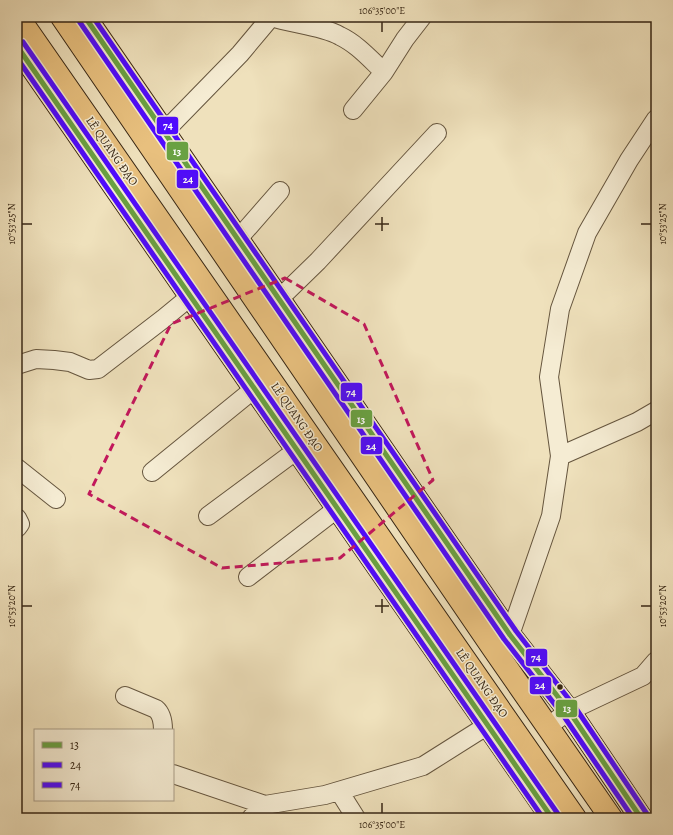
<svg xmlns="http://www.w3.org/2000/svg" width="673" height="835" viewBox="0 0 673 835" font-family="Alegreya,serif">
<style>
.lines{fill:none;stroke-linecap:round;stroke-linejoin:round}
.minor-casing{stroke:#65553e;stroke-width:20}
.highway-casing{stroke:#372614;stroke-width:24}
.minor{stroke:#f5ecd3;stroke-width:18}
.highway{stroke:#e8c07e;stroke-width:22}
.bus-1-casing{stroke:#f5ecd3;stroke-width:8}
.bus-2-casing{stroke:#f5ecd3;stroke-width:8}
.bus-3-casing{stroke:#f5ecd3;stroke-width:8}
.bus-1{stroke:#69a142;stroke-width:5}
.bus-2{stroke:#4f0aff;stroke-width:5}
.bus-3{stroke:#4f0aff;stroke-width:5}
.marked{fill:none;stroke:#c2185b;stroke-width:3;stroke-dasharray:8 5;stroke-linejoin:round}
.ticks{fill:none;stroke:#372614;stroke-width:1.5}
.bus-dot{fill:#372614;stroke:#f5ecd3;stroke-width:1.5}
.labels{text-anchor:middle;stroke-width:3;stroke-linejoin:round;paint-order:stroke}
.street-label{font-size:12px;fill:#372614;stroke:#f5ecd3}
.line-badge{stroke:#f5ecd3;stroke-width:1.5}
.badge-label{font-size:11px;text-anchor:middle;font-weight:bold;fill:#fff}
.neatline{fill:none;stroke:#372614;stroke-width:1.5}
.ticks-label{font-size:10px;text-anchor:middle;fill:#372614}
</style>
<rect width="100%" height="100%" fill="#efe1bc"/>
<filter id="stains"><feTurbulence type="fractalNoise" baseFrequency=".005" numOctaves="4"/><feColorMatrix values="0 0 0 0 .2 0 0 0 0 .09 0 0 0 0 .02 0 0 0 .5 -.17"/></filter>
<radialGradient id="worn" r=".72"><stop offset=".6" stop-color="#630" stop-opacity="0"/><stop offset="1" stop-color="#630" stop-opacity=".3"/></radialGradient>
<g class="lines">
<g class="minor-casing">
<path id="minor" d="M384,72L405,39L422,17
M164,132L240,54L271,17C292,24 322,26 340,36C357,44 370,59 384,72L353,110
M238,239L280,191
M279,299L318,261L437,133
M17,365L36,359L54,360L70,362L89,370L98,369L163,319L191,296
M560,456L637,422L656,411
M17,468L56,499
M152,472L265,380
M208,516L297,450
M17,518L20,524L17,528
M248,577L347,501
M501,642L510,635L551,516L560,456L549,377L560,309L587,233L629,160L656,119
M125,696L156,709C162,714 163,722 163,730
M547,727L569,711L643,676L656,661
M173,774L265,805
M339,791L356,818
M251,818L265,805L325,795L423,766L488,725"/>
</g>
<g class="highway-casing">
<path id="highway" d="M18,17L575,818
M62,17L493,648L611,818
M85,17L510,635L569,711L641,818
M17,46L552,818"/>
</g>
<use href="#minor" class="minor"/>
<use href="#highway" class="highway"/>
<g class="bus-1-casing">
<path id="bus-1" d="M85,17L510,635L569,711L641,818
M17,46L552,818"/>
</g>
<g class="bus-2-casing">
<path id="bus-2" d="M79,21L504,639L563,715L633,818
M17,58L543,818"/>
</g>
<g class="bus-3-casing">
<path id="bus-3" d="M93,17L516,631L575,707L647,814
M23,42L558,814"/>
</g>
<use href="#bus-1" class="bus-1"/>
<use href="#bus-2" class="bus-2"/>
<use href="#bus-3" class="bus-3"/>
</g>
<path class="marked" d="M285,278L364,324L433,480L340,558L222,568L89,494L171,324Z"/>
<path class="ticks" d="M382,22V32M382,217V231M22,224H32M375,224H389M641,224H651M382,599V613M22,606H32M375,606H389M641,606H651M382,803V813"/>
<circle class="bus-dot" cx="560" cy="687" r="3.5"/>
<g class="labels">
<g class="street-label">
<text transform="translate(112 151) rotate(55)" y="4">LÊ QUANG ĐẠO</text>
<text transform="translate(297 417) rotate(55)" y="4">LÊ QUANG ĐẠO</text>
<text transform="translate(482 683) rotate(55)" y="4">LÊ QUANG ĐẠO</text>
</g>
</g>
<g class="line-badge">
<rect x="156" y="116" width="23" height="19" rx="4" fill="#4f0aff"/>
<rect x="166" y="141" width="23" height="20" rx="4" fill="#69a142"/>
<rect x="176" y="169" width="23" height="20" rx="4" fill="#4f0aff"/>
<rect x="340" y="382" width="23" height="20" rx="4" fill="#4f0aff"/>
<rect x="350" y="409" width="23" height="19" rx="4" fill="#69a142"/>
<rect x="360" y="436" width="23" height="19" rx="4" fill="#4f0aff"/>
<rect x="525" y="648" width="23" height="19" rx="4" fill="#4f0aff"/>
<rect x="529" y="676" width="23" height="19" rx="4" fill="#4f0aff"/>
<rect x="555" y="699" width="23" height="19" rx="4" fill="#69a142"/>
</g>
<g class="badge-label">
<text x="168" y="129">74</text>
<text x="177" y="155">13</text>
<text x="188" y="183">24</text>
<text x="351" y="396">74</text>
<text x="361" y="423">13</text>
<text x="371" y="450">24</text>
<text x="536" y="661">74</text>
<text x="540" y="689">24</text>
<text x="567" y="712">13</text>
</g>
<rect width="673" height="835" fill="none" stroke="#efe1bc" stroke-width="44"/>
<rect x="34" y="729" width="140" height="72" fill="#f5ecd3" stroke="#a99d87"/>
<rect x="42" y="742" width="20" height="6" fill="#69a142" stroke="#a99d87"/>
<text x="70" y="749" font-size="12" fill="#372614">13</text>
<rect x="42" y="762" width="20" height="6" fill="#4f0aff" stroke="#a99d87"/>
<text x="70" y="769" font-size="12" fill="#372614">24</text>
<rect x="42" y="782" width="20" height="6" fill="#4f0aff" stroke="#a99d87"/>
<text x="70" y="789" font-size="12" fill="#372614">74</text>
<rect x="22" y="22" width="629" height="791" class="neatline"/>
<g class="ticks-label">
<text x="382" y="14">106°35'00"E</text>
<text transform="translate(11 224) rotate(-90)" y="4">10°53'25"N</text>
<text transform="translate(662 224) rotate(-90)" y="4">10°53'25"N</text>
<text transform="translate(11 606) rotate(-90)" y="4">10°53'20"N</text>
<text transform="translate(662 606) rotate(-90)" y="4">10°53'20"N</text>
<text x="382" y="828">106°35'00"E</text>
</g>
<rect width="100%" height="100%" filter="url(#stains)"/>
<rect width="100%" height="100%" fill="url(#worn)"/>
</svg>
